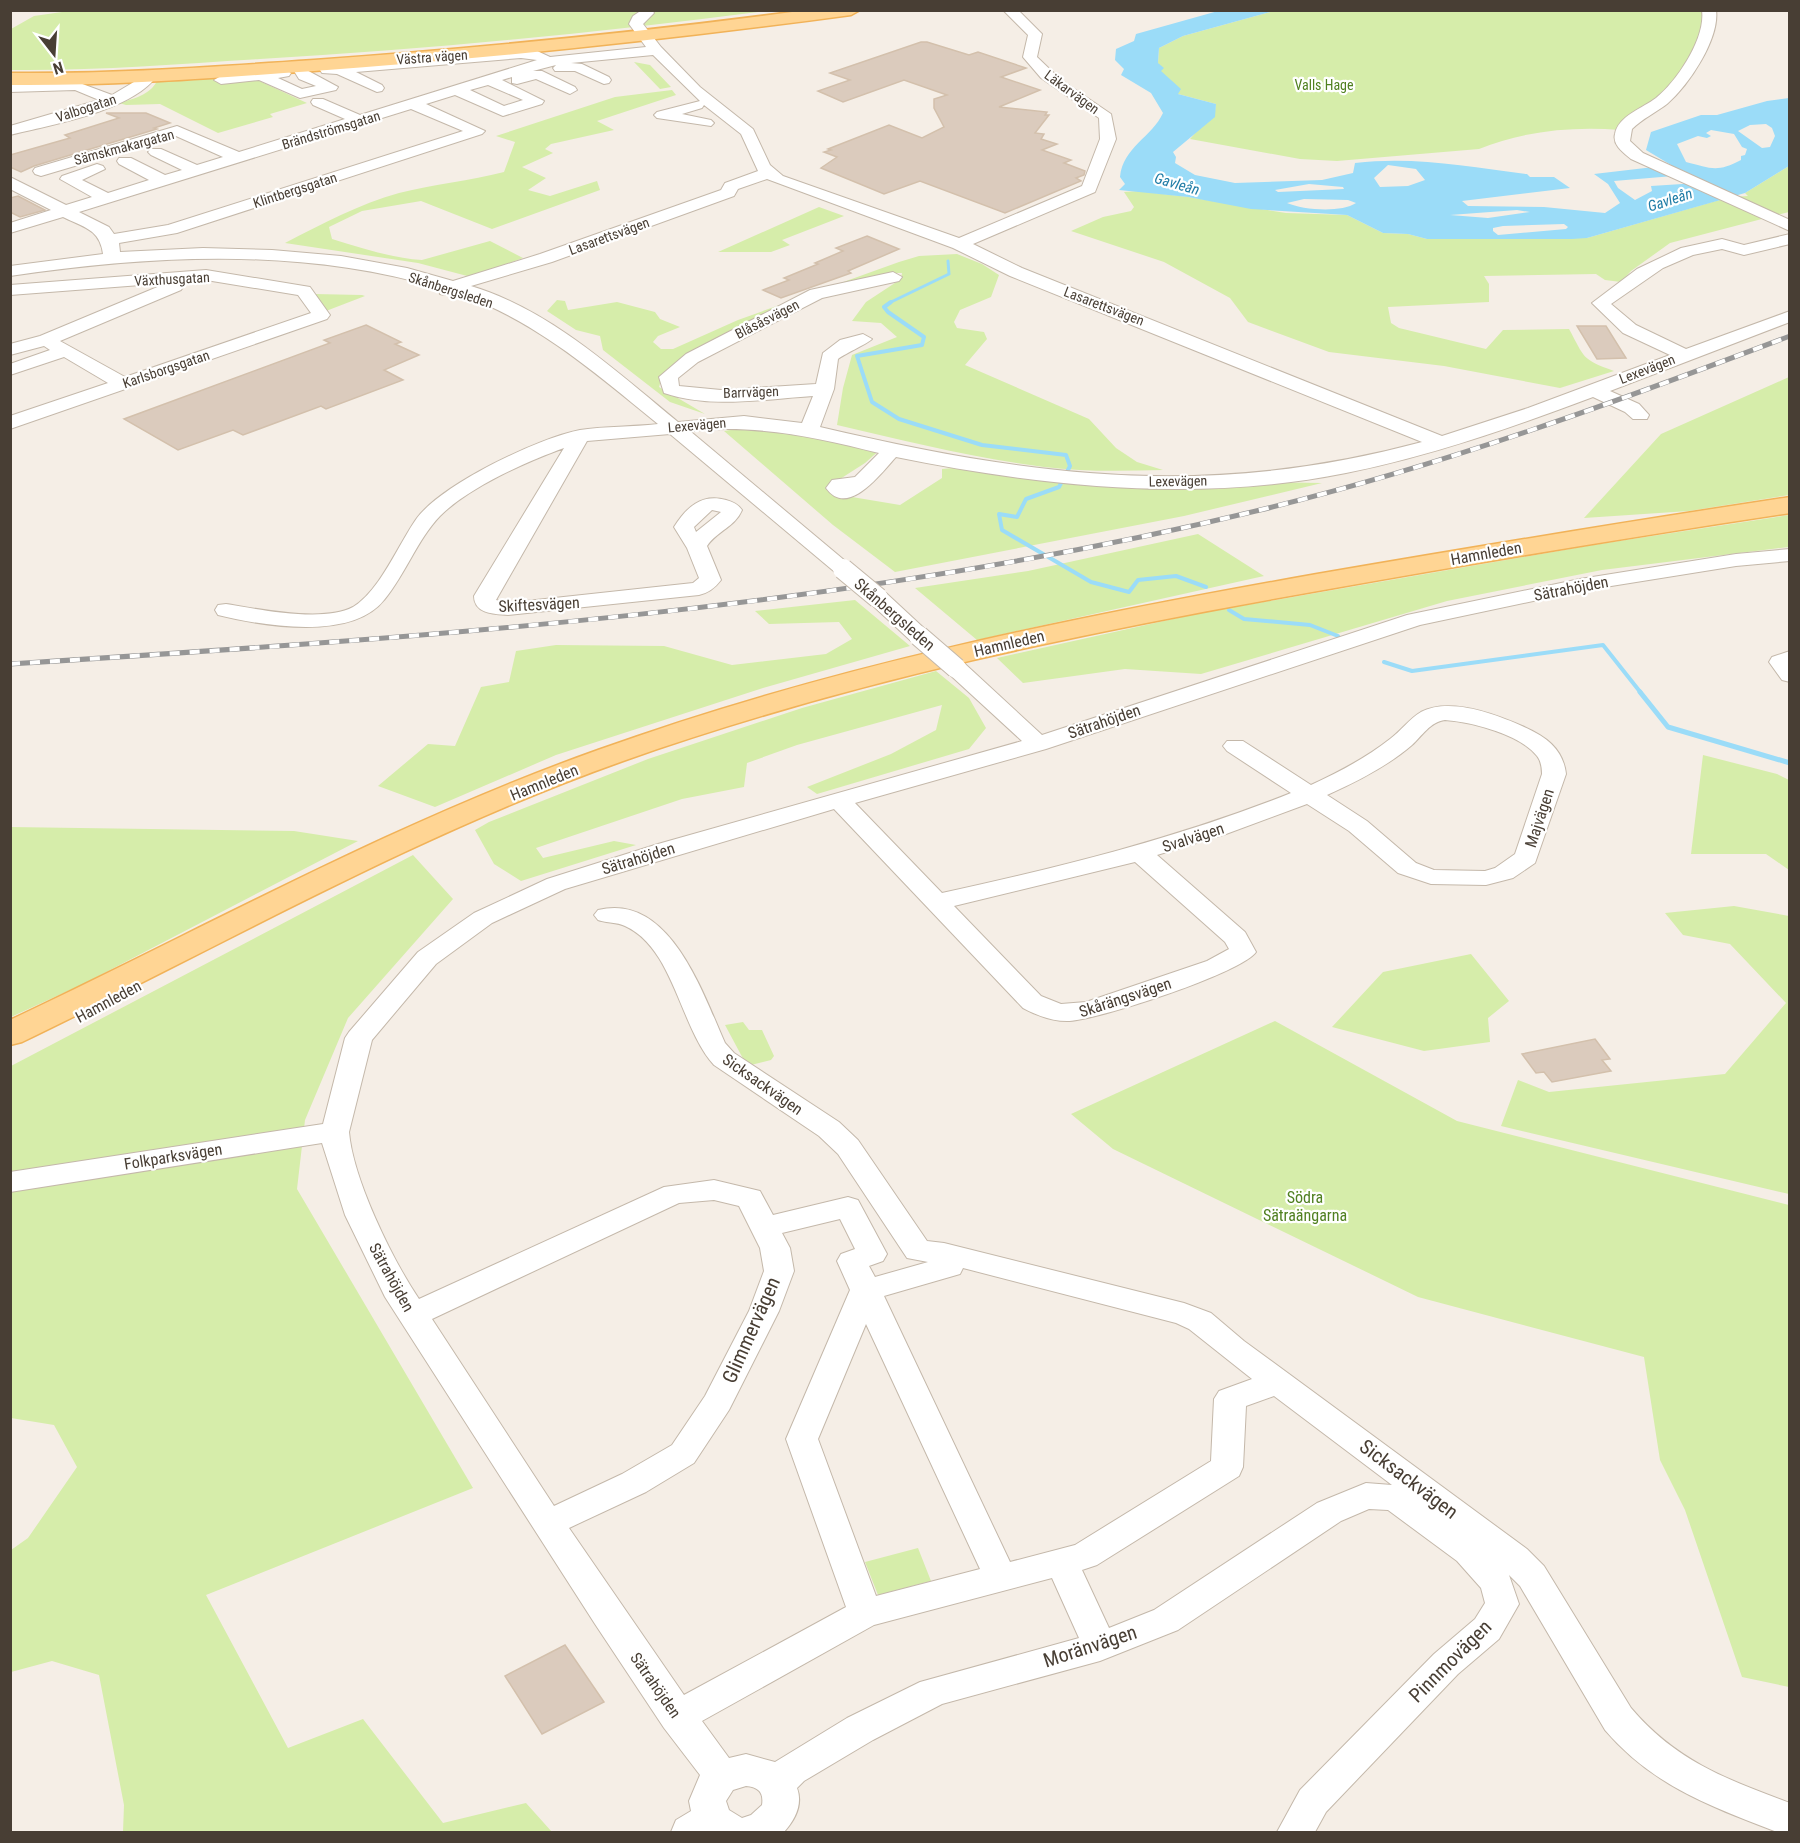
<svg xmlns="http://www.w3.org/2000/svg" width="1800" height="1843" viewBox="0 0 1800 1843" font-family="'Roboto Condensed',sans-serif">
<style>
.green{fill:#d6edaa}
.water{fill:#9bdcf8;fill-rule:evenodd}
.lines{fill:none;stroke-linecap:round;stroke-linejoin:round}
.stream-far2{stroke:#9bdcf8;stroke-width:3}
.stream-far1{stroke:#9bdcf8;stroke-width:4}
.stream{stroke:#9bdcf8;stroke-width:5}
.building{fill:#dbcbbd;stroke:#d3c0ac;stroke-width:1.5}
.minor-casing{stroke:#c4b8aa;stroke-width:2}
.major-casing{stroke:#f1b258;stroke-width:3}
.minor{fill:#fff;fill-rule:evenodd}
.major{fill:#ffd594;fill-rule:evenodd}
.rail-casing{stroke:#969696;stroke-width:5}
.rail{stroke:#fff;stroke-width:4;stroke-dasharray:10;stroke-linecap:butt}
.minor-bridge-casing{stroke:#c4b8aa;stroke-width:22;stroke-linecap:butt}
.minor-bridge{stroke:#fff;stroke-width:20}
.labels{text-anchor:middle;stroke-width:4.5;stroke-linejoin:round;paint-order:stroke}
.far-street-label{font-size:14px;fill:#483e34;stroke:#fff}
.far-park-label{font-size:14px;fill:#508021;stroke:#fff}
.far-water-label{font-size:15px;font-style:italic;fill:#1f7ca6;stroke:#fff}
.street-label{font-size:16px;fill:#483e34;stroke:#fff}
.park-label{font-size:16px;fill:#508021;stroke:#fff}
.near-street-label{font-size:20px;fill:#483e34;stroke:#fff}
</style>
<rect width="100%" height="100%" fill="#f5eee6"/>
<path class="green" d="M1709,10L1692,68L1620,130C1573,126 1523,131 1479,149L1337,161L1300,159L1190,139L1205,122L1214,117L1216,104L1178,94L1160,71L1158,63L1159,48L1183,36L1274,11Z
M69,11H765C597,33 429,49 260,59C177,64 94,71 11,70V29L34,16Z
M634,62L650,65L671,87L660,89Z
M251,77L307,103L270,114L273,117L218,133L160,104L126,105L119,103C133,99 150,95 157,81Z
M672,90L676,95L597,121L614,130L551,144L545,149L553,153L522,167L546,178L528,190L550,196L597,181L600,190L492,229L421,201L362,211L329,227L332,239C362,248 391,258 422,260L490,241L523,258L471,277L418,263L285,243C322,224 359,204 399,193C434,184 470,181 504,172L515,142L496,136L615,97Z
M1789,166V212L1670,243L1631,271L1621,282L1605,280L1596,274L1484,276L1489,284V302L1388,307L1391,323L1399,328L1486,349L1503,330L1569,329C1585,358 1581,359 1614,371L1560,388L1444,366L1329,352L1248,322L1230,298L1164,262L1071,231L1103,217L1131,211L1134,207L1124,192L1138,191L1188,197L1286,213L1347,215L1383,233L1408,234L1427,239L1587,238L1730,197L1748,196L1745,193Z
M819,207L844,216L782,240L790,245L771,252H718Z
M957,254L982,264L999,275L991,297L960,310L954,322L957,328L984,332L987,339L965,365L1089,419L1116,448L1137,462L1163,470C1124,471 1084,472 1044,467C974,458 905,441 837,425L843,388L852,355L897,337L881,323L852,321L866,302L901,279L902,273H892L819,292L676,362L662,377L659,387L705,414L670,402L603,350L600,336L576,330L547,311L557,300L565,301L568,310L617,302L655,312L660,319L680,327L658,336L653,342L661,349H673L738,320L899,262L919,256Z
M314,294L362,295L365,296L326,311Z
M1789,377V495L1689,511L1584,518L1661,434Z
M744,428L786,431L882,448L865,463L826,488L834,494L900,505L942,478V469C996,462 1051,485 1106,487C1178,489 1250,480 1322,483L1184,516L895,572L833,525L724,431Z
M1789,515V547L1602,570L1447,601L1201,674L1125,669L1023,683L997,658L1200,613L1593,545Z
M1198,534L1264,576L977,640L915,588L1028,571Z
M855,600L910,646L763,688L556,755L435,807L378,786L428,744L455,746L481,687L509,682L516,651L556,645L664,646L732,665L826,654L852,639L839,622L769,624L755,611Z
M936,671L969,698L986,728L969,749L817,794L807,787L891,754L936,730L942,705L797,745L747,763L744,787L682,799L536,848L543,858L614,841L636,845L521,881L494,864L475,830L489,822L648,759L802,708Z
M1703,755L1777,774L1789,780V870L1766,854H1691Z
M10,827L294,831L358,841L83,984L11,1017Z
M413,855L453,899L348,1018L305,1120L297,1189L473,1488L206,1595L288,1748L363,1719L443,1823L526,1803L552,1832H123L124,1805L99,1675L52,1661L11,1672V1550L28,1538L77,1467L54,1425L11,1418V1066Z
M1734,906L1789,916V1194L1501,1126L1518,1080L1549,1092L1725,1074L1786,1003L1730,944L1683,935L1665,913Z
M1471,954L1509,1001L1488,1018L1490,1042L1424,1051L1332,1027L1383,972Z
M1275,1021L1457,1121L1789,1205V1687L1742,1677L1685,1510L1660,1460L1644,1357L1418,1297L1113,1149L1071,1114Z
M743,1022L749,1030H762L774,1056L771,1060L747,1066L725,1025Z
M918,1548L931,1581L878,1595L865,1562Z"/>
<path class="water" d="M1218,11H1274L1183,36L1159,48L1158,63L1164,68L1161,71L1181,89L1178,94L1216,104L1215,117L1173,152L1176,157L1175,163L1195,175L1235,183L1322,180L1353,173L1355,163C1415,156 1468,167 1527,174L1530,177H1554L1570,188L1462,201L1468,206L1544,207L1605,213L1620,203L1608,184L1594,174L1671,165L1646,150L1651,132L1701,115H1717L1767,101L1789,98V166L1745,193L1587,238L1572,239H1427L1408,234L1383,233L1347,215L1251,209L1188,197L1119,190L1125,184L1120,177C1123,147 1152,137 1163,113L1151,93L1121,75L1124,69L1115,60L1116,49L1134,41L1136,34ZM1766,124L1772,128L1775,136L1770,147L1762,148L1738,131L1750,125ZM1711,130L1734,134L1742,147L1747,149L1745,155L1741,156V160C1717,173 1710,168 1686,162L1677,144L1698,136L1707,138L1711,136L1706,133ZM1388,165L1416,169L1425,180L1408,186L1380,187L1374,178ZM1685,175L1698,183L1651,186L1652,191L1635,200L1618,188L1614,181ZM1309,184L1343,187L1344,189L1278,192L1275,190ZM1304,199L1348,200L1356,203C1341,213 1303,210 1287,203ZM1517,210L1530,212L1488,218L1450,215ZM1564,224L1568,227L1566,229L1498,235L1493,231V228L1503,226Z"/>
<g class="lines">
<path class="stream-far2" d="M889,303L949,274L948,261"/>
<path class="stream-far1" d="M891,302L884,307L888,312L924,337L922,345L857,356L872,402L899,419L982,445L1066,455L1070,466L1059,487L1026,499L1017,517L999,514L1002,530L1091,582L1129,592L1138,580L1176,576L1206,587
M1229,610L1244,619L1310,625L1338,636
M1384,662L1412,671L1603,645L1641,693"/>
<path class="stream" d="M1640,692L1668,727L1790,763"/>
</g>
<path class="building" d="M921,42H927L969,55L978,52L1026,68L1001,77L1040,90L999,107L1047,112L1045,115H1049L1035,133L1044,134L1041,139L1057,144L1042,150L1071,160L1064,163L1085,171L1084,175L1076,178L1081,181L1005,213L920,181L884,194L821,168L837,157L824,152L831,150L828,149L889,125L922,138L944,127L934,108V99L947,95L904,80L843,102L818,91L850,80L830,73Z
M106,113H146L170,123L154,128L157,129L34,166L21,172L10,167V155L70,138L65,135L119,118Z
M18,196L45,210L20,217L10,212V198Z
M867,236L899,249L848,271L851,273L781,298L763,290L789,280L784,278L818,264L815,263L843,251L836,248Z
M366,325L401,342L395,344L419,355L384,370L403,380L326,409L321,406L243,435L233,430L178,450L124,419L330,343L324,340Z
M1577,326H1606L1626,358L1597,359Z
M1595,1039L1610,1059L1602,1060L1611,1071L1552,1082L1544,1072L1536,1073L1522,1054Z
M565,1645L604,1702L542,1734L505,1676Z"/>
<g class="lines">
<g class="minor-casing">
<path id="minor" d="M642,10H652L654,13L643,24L661,47L700,87L753,129L770,165L783,176L959,238L1082,186L1100,139L1099,118L1041,78L1023,57L1028,35L1003,10H1018L1042,34L1037,57L1061,80L1111,114L1116,139L1095,192L973,244L1022,268L1442,436L1528,408L1670,355L1623,333L1592,303L1637,269L1681,248L1722,239L1744,245L1790,234V244L1744,255L1722,249L1693,255L1663,268L1611,304L1636,325L1686,349L1790,311V322L1610,391L1639,404L1649,415L1647,419H1633L1625,412L1593,397C1513,427 1431,456 1346,473C1197,503 1044,487 896,457C882,472 848,519 826,488L832,480L855,477L879,453C815,437 756,424 690,431L850,565L853,569L850,573H836L670,434L587,441L496,600L508,603L693,583L699,578L687,548L674,527C686,508 701,493 726,500C733,502 738,504 742,510C735,527 717,531 707,546L721,580C715,588 708,593 699,595L508,615C495,614 474,614 474,596L564,448C526,462 469,487 440,516C417,540 405,575 384,600C352,641 263,626 218,615L215,610L218,605L226,604C258,609 323,623 353,607C380,591 399,543 417,518C443,484 538,438 580,430C606,426 632,427 658,424C598,375 536,321 462,295C454,292 448,296 440,294L439,288C300,247 152,255 10,276V266L103,254C100,229 83,227 63,217L10,233V223L51,210L10,189V177L66,205L92,197L60,179L62,176L97,164L103,166L105,169L82,180L108,193L149,180L119,164L117,161L119,158H131L165,175L182,170L151,155L148,152L151,149H161L197,165L223,157L176,136L41,176L35,174L33,171L35,168L177,126L239,152L345,119L313,105L311,102L313,99H323L360,115L537,60L521,58L356,72L382,85L384,88L382,91L377,92L337,74L322,73L320,70L322,67L521,50H535L550,57L646,47L629,24L633,16ZM653,55L700,101L657,112L654,115L657,118L711,126L714,123L711,120L682,114L702,108L704,105L741,134L758,171L725,183L721,190L540,254L453,281L407,268L341,256L272,250L203,248L120,252L119,243L177,233L482,134L485,131L426,104L455,95L503,116L542,104L544,101L502,80L512,77V83L517,84L536,79L570,94L577,90L575,87L542,71H533L556,65L553,68L555,71H575L604,84L609,83L611,80L609,77L582,64L571,63ZM488,85L523,100L504,106L470,90ZM411,109L463,131L168,225L114,234L109,227L79,212ZM767,179L953,248L1010,276L1422,442C1207,500 1033,477 820,427L834,389L838,359C846,353 869,343 872,339L863,334L840,340L823,353L816,384L721,390L679,386L678,378L698,362L822,298L899,281L902,277L893,272L810,290L686,354L659,377L664,393C711,409 765,399 813,396L802,423L744,416L678,422C616,371 549,309 471,286L552,262L734,196L738,189ZM712,510L721,512L696,532L694,527Z
M1702,10H1716C1720,39 1688,86 1667,104C1655,113 1642,119 1632,129L1630,141L1643,153L1790,220V231L1631,159C1624,153 1612,145 1615,134C1618,116 1643,108 1656,98C1677,81 1706,38 1702,10Z
M301,67L338,87L336,90L300,98L259,80L221,84L214,80L221,76L284,69L291,73L289,76L278,78L302,89L316,86L299,79L294,71Z
M149,73L154,74L156,77C131,111 51,125 10,135V126L99,100L75,90L10,92V84L77,82L112,95Z
M206,270L310,287L330,315L327,319L10,429V416L108,383L64,357L10,375V364L50,350L44,346L10,355V344L40,336L167,283L10,295V285ZM206,280L298,295L311,313L125,377L60,341L181,290L184,286L180,282Z
M1790,549V561L1736,566L1580,591L1420,625L1046,749L855,803L942,893C1061,867 1178,838 1291,793L1227,751L1223,746L1227,741H1243L1311,785C1339,772 1366,758 1390,739C1401,731 1409,719 1421,712C1450,697 1495,714 1522,726C1545,736 1563,748 1566,774L1535,863L1513,878L1486,885L1431,884L1398,873L1349,831L1307,804L1226,834L1157,855L1245,932L1256,952C1242,973 1095,1021 1067,1021C1051,1021 1036,1015 1023,1008L834,809L565,889L492,923L436,964L372,1040L349,1132C353,1179 392,1259 419,1299L664,1187L714,1180L760,1191L773,1215L848,1197L858,1200L887,1254L883,1261L869,1266L875,1277L928,1262L907,1258L838,1154L819,1136L714,1065C680,1028 674,948 625,926C617,922 607,923 598,920L594,915L598,910C670,892 703,994 725,1043L734,1053L839,1122L858,1140L927,1241L944,1243L1184,1303L1211,1313L1244,1341L1527,1549L1544,1566L1631,1708C1676,1761 1726,1779 1790,1803V1832H1777C1710,1806 1653,1786 1605,1730L1520,1586L1509,1575L1519,1604L1499,1639L1458,1674L1326,1812L1315,1832H1277L1300,1790L1434,1654L1475,1619L1485,1603L1481,1588L1457,1561L1388,1510L1369,1509L1341,1521L1178,1630L1100,1661L942,1704L873,1740L804,1781L797,1788C803,1804 795,1820 784,1832H671L676,1820L691,1811L689,1801L700,1775L664,1728L595,1624L385,1297L345,1215L322,1143L10,1192V1172L323,1124L345,1038L349,1032L418,952L474,913L547,879L658,844L1022,741L948,673L945,668L948,663H964L1042,735L1407,615L1580,579L1736,554ZM1445,720C1471,722 1520,734 1537,756C1541,761 1542,768 1542,774L1515,854L1495,868L1485,871L1434,870L1416,863L1367,821L1327,795C1356,782 1388,766 1412,745C1422,736 1430,722 1445,720ZM1135,862L1225,942L1229,949L1207,961L1086,1002L1061,1004L1041,996L954,906ZM714,1200L739,1206L760,1248L764,1271L749,1311L705,1396L672,1445L622,1474L554,1506L432,1319L679,1203ZM840,1219L855,1249L841,1254L837,1261L850,1290L786,1439L846,1607L684,1695L569,1528L646,1492L694,1463L729,1410L779,1311L794,1271L790,1248L782,1233ZM963,1268L1176,1323L1189,1329L1252,1379L1219,1391L1214,1399L1211,1461L1075,1545L1010,1562L884,1296L960,1274ZM866,1324L980,1569L876,1596L818,1439ZM1274,1396L1392,1485L1366,1483L1317,1503L1154,1610L1109,1628L1082,1570L1097,1565L1239,1476L1243,1467L1246,1406ZM1052,1578L1079,1638L920,1682L847,1718L775,1762L746,1754L729,1758L702,1721L874,1625ZM746,1786C758,1787 764,1792 762,1805L751,1815L742,1818L729,1810L726,1801L733,1790Z
M878,592L886,593L927,631L930,636L927,641H911L870,603L867,598L870,593Z
M1790,651V682L1782,680L1769,662L1772,657Z"/>
</g>
<g class="major-casing">
<path id="major" d="M807,10H860L851,15C673,39 494,58 314,71C213,78 112,86 10,85V73C112,74 213,67 314,60C479,48 643,32 807,10Z
M1790,497V513C1636,536 1482,562 1329,589C1089,631 852,680 623,761C415,835 221,946 22,1042L10,1045V1020C205,928 395,822 598,750C831,666 1074,617 1317,574C1474,547 1632,521 1790,497Z"/>
</g>
<use href="#minor" class="minor"/>
<use href="#major" class="major"/>
<g class="rail-casing">
<path id="rail" d="M10,664C431,637 849,610 1260,510C1442,466 1616,402 1790,336"/>
</g>
<use href="#rail" class="rail"/>
<g class="minor-bridge-casing">
<path id="minor-bridge" d="M843,569L878,598
M919,636L956,668"/>
</g>
<use href="#minor-bridge" class="minor-bridge"/>
</g>
<g class="labels">
<g class="far-street-label">
<text transform="translate(432 57) rotate(-4)" y="5">Västra vägen</text>
<text transform="translate(1072 92) rotate(36)" y="5">Läkarvägen</text>
<text transform="translate(86 108) rotate(-18)" y="5">Valbogatan</text>
<text transform="translate(331 130) rotate(-17)" y="5">Brändströmsgatan</text>
<text transform="translate(124 147) rotate(-15)" y="5">Sämskmakargatan</text>
<text transform="translate(295 190) rotate(-18)" y="5">Klintbergsgatan</text>
<text transform="translate(609 236) rotate(-20)" y="5">Lasarettsvägen</text>
<text transform="translate(172 279) rotate(-3)" y="5">Växthusgatan</text>
<text transform="translate(451 290) rotate(18)" y="5">Skånbergsleden</text>
<text transform="translate(1104 306) rotate(21)" y="5">Lasarettsvägen</text>
<text transform="translate(767 319) rotate(-27)" y="5">Blåsåsvägen</text>
<text transform="translate(166 369) rotate(-19)" y="5">Karlsborgsgatan</text>
<text transform="translate(1647 369) rotate(-21)" y="5">Lexevägen</text>
<text transform="translate(751 392) rotate(-2)" y="5">Barrvägen</text>
<text transform="translate(697 425) rotate(-5)" y="5">Lexevägen</text>
<text transform="translate(1178 481) rotate(-1)" y="5">Lexevägen</text>
</g>
<g class="far-park-label">
<text x="1324" y="90">Valls Hage</text>
</g>
<g class="far-water-label">
<text transform="translate(1177 184) rotate(16)" y="5">Gavleån</text>
<text transform="translate(1670 200) rotate(-18)" y="5">Gavleån</text>
</g>
<g class="street-label">
<text transform="translate(1486 553) rotate(-10)" y="6">Hamnleden</text>
<text transform="translate(1571 588) rotate(-11)" y="6">Sätrahöjden</text>
<text transform="translate(539 604) rotate(-3)" y="6">Skiftesvägen</text>
<text transform="translate(895 614) rotate(41)" y="6">Skånbergsleden</text>
<text transform="translate(1009 643) rotate(-13)" y="6">Hamnleden</text>
<text transform="translate(1104 721) rotate(-19)" y="6">Sätrahöjden</text>
<text transform="translate(544 782) rotate(-22)" y="6">Hamnleden</text>
<text transform="translate(1539 818) rotate(-72)" y="6">Majvägen</text>
<text transform="translate(1193 837) rotate(-18)" y="6">Svalvägen</text>
<text transform="translate(638 858) rotate(-17)" y="6">Sätrahöjden</text>
<text transform="translate(1125 997) rotate(-18)" y="6">Skårängsvägen</text>
<text transform="translate(108 1001) rotate(-28)" y="6">Hamnleden</text>
<text transform="translate(763 1084) rotate(35)" y="6">Sicksackvägen</text>
<text transform="translate(173 1156) rotate(-9)" y="6">Folkparksvägen</text>
<text transform="translate(392 1277) rotate(61)" y="6">Sätrahöjden</text>
<text transform="translate(656 1685) rotate(55)" y="6">Sätrahöjden</text>
</g>
<g class="park-label">
<text x="1305" y="1203">Södra<tspan x="1305" dy="18">Sätraängarna</tspan></text>
</g>
<g class="near-street-label">
<text transform="translate(751 1330) rotate(-66)" y="7">Glimmervägen</text>
<text transform="translate(1409 1479) rotate(37)" y="7">Sicksackvägen</text>
<text transform="translate(1090 1646) rotate(-18)" y="7">Moränvägen</text>
<text transform="translate(1450 1661) rotate(-45)" y="7">Pinnmovägen</text>
</g>
</g>
<rect width="1800" height="1843" fill="none" stroke="#483e34" stroke-width="24"/>
<g transform="translate(54 54) rotate(163)" stroke="#ffffff" stroke-width="4.5" paint-order="stroke">
<path d="M0-4.5L10 22L0 15L-10 22Z" fill="#483e34"/>
<text y="-9" font-size="16" font-weight="bold" text-anchor="middle" fill="#483e34">N</text>
</g>
</svg>
